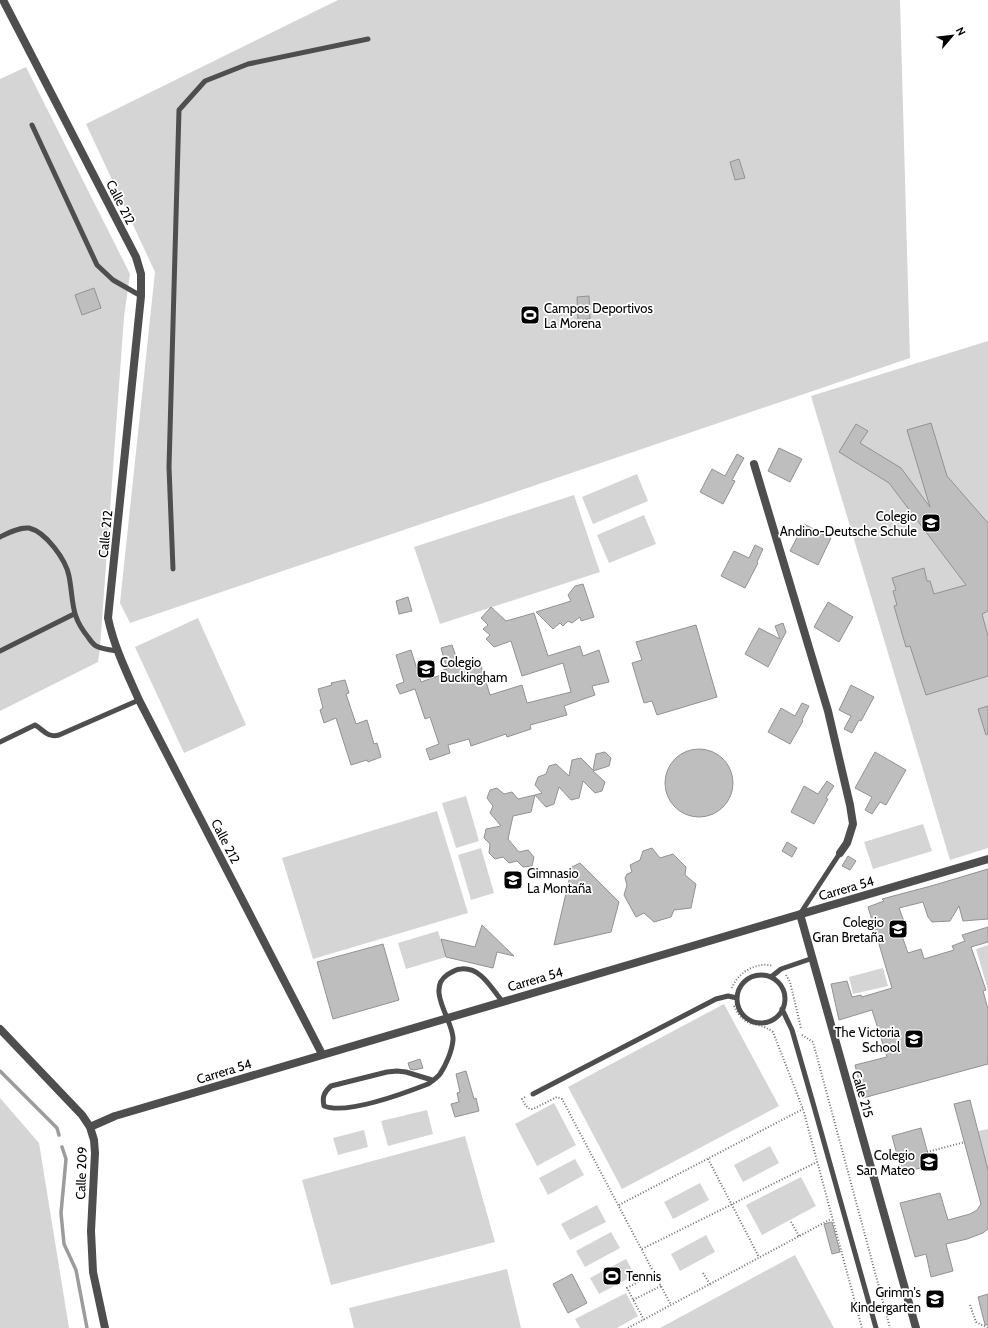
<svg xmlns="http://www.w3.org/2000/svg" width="988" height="1328" viewBox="0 0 988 1328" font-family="Cabin,sans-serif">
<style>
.green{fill:#d5d5d5}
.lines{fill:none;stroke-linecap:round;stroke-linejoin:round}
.stream{stroke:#9c9c9c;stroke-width:3.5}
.building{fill:#bebebe;stroke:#929292}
.path{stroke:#707070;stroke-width:2;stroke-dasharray:1 2;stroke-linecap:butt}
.service{stroke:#4e4e4e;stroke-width:5}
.minor{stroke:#4e4e4e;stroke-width:8}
.labels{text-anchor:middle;stroke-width:3.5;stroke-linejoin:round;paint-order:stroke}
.street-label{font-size:13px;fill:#000;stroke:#fff}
.poi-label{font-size:13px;fill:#000;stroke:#fff;text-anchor:end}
</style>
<rect width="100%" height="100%" fill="#fff"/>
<path class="green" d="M338,0H900L910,358L130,623L120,603L155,272L86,124Z
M26,67L130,274L124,317L100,648L98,662L0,711V79Z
M988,341V848L950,860L811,396Z
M637,474L648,501L593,524L582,497Z
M574,495L600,572L440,624L414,547Z
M644,515L656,544L609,563L597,535Z
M198,618L246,725L184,753L135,647Z
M466,796L479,841L456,848L442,803Z
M437,811L468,913L313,959L282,858Z
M923,824L932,851L873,869L864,842Z
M481,848L494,893L471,900L458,855Z
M438,931L446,957L406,969L398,943Z
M988,945V990L976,949Z
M883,968L888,986L853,994L849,977Z
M724,1004L779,1106L622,1189L568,1087Z
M0,1098L39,1143L69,1328H0Z
M554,1103L576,1145L537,1166L515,1124Z
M427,1110L433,1134L388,1146L381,1121Z
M988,1129V1170L978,1131Z
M364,1130L368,1147L338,1155L333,1138Z
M465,1136L495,1242L331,1285L302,1180Z
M770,1146L779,1163L743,1182L734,1165Z
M575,1159L584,1175L548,1195L539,1178Z
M801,1177L816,1206L762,1235L746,1205Z
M700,1183L709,1200L673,1219L664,1202Z
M597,1205L606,1222L570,1240L561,1224Z
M611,1232L620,1248L585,1267L576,1251Z
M706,1235L715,1252L680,1271L671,1254Z
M795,1255L834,1328H660Z
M626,1259L635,1275L599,1294L590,1278Z
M507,1269L521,1328H354L349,1308Z
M626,1293L638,1316L617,1328H580L575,1319Z"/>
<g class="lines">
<path class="stream" d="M0,1071L57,1128L59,1135
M62,1147L66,1159L61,1213L64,1244L76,1270L87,1328"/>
</g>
<path class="building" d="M739,159L745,178L735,180L730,162Z
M94,288L101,308L82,315L75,295Z
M589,296L590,319L578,320L577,297Z
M931,423L947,476L988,523V611L982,614L988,636V676L926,695L910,646L906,647L894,606L897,605L893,591L896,590L892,578L924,568L927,581H930L934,594L966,585L889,483L839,452L856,424L868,431L860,443L901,468L930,507L907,430Z
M779,448L802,459L790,482L768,471Z
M737,454L744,458L732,480L735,481L723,504L700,492L712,469L725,476Z
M804,524L831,538L818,565L790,551Z
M755,545L763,549L757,562L758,563L745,588L721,576L734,551L749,558Z
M583,584L594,617L581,621L580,617L572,623L568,621L563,626L560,623L553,629L536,612L571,601L568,595L575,586Z
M408,597L412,611L399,614L396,601Z
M828,602L853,617L839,642L814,627Z
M491,607L506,621L534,613L548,656L580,646L583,656L599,650L609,682L592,686L595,695L564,706L567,715L530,725L531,729L507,737L506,734L471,746L469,739L448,745L450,753L430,760L426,749L439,744L430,717L425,719L415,689L400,694L396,685L404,682L396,655L411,650L421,682L441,675L440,671L447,669L441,648L452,645L459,665L479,659L490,695L522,685L527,703L571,692L563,663L522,676L511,641L494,647L486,639L490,635L483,629L488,625L481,618Z
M783,623L786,632L768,667L745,654L759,628L780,639L775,626Z
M696,625L717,697L657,715L652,701L644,703L632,663L642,660L636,642Z
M345,680L349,693L346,694L356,724L367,720L374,744L377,743L381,757L368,762L367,760L351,765L336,718L324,723L320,710L323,708L318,689L332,685L331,683Z
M851,685L874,697L861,721L859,720L852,733L844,729L851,716L839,710Z
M802,703L809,706L802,720L803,721L790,744L768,732L781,708L795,716Z
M988,706V734L986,735L978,709Z
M665 783a34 34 0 1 1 68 0a34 34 0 1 1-68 0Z
M605,752L611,758L609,766L593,771L605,782L602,791L595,793L583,781L579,798L571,800L559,787L554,804L546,807L535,795L542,793L535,785L538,777L546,774L549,766L556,764L569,776L572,760L581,758L593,770L596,754Z
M875,752L906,770L886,805L880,802L872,814L865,810L872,797L855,788Z
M827,781L834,786L826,798L828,799L814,824L791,812L804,786L818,794Z
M497,788L504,794L512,792L518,799L535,795L531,812L513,816L508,839L519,852L528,850L534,857L532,866L523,867L517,861L509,863L503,857L495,859L489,853L490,844L484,838L486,829L501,826L490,813L493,806L487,798L490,790Z
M787,842L797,848L792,857L782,851Z
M652,848L660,858L673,854L686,867L685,875L696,884L691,908L674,910L671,917L654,922L644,913L636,917L624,895L627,885L625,878L627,874L632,872L630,865L640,860L643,851Z
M848,856L856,861L850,870L842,866Z
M580,863L619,902L611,932L554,945L572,867Z
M988,869V919L963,921L959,906L950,921L932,922L928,917L923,902L899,908L906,927L899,932L902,936L908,953L921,949L924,959L954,950L952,946L965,941L962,935L988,927V942L971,947L986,990L983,991L988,1009V1064L863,1098L855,1065L887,1057L872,1010L839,1020L831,984L847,981L852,997L861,995L862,997L892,988L868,907L884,901L882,899L931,886Z
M482,925L514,956L497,952L493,968L446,957L441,939L475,947Z
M383,944L399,1000L333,1019L317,962Z
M420,1059L423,1068L414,1070L410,1069L408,1063Z
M466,1071L474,1099L476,1098L479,1111L455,1117L451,1104L459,1102L457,1093L460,1092L456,1074Z
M970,1100L988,1170V1229L983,1233L967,1239L946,1244L953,1271L931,1277L926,1254L915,1257L900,1203L940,1193L948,1220L970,1214L977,1210L981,1204L954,1104Z
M921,1128L931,1165L902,1173L892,1136Z
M832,1222L840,1252L832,1254L824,1224Z
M572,1274L587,1303L568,1313L553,1284Z
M988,1294V1325H985L978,1297Z"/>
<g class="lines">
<path class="path" d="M786,975L790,982L801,1028
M732,988C737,973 757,961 773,966
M734,1006C747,1032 756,1019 773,1032L803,1109L862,1328
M802,1035L813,1042L890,1328
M525,1097L522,1099C525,1104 527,1110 533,1109L557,1097L562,1099L671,1305
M927,1152L965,1142
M708,1159L759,1257
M619,1205L803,1109
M791,1222L799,1236
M642,1249L817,1162
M703,1273L710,1284
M633,1300L661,1286
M970,1305L976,1322L988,1328
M644,1320L627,1288L655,1273
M628,1328L831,1219"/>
<path class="service" d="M32,125L97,265L113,280L141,296
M0,537C8,533 19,527 29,528C46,532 66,560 69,576C74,602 70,615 88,637C90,640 93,644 96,646C102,649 110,650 117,651
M173,569L169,467L179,110L205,81L248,64L368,39
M0,651L74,614
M0,742L35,725C44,730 47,738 59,735L139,700
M800,914L840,853
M737 999a24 24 0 1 1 48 0a24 24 0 1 1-48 0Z
M771,977L781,969L813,958
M782,1009L792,1030L813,1103L876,1328
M432,1080L406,1072L397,1071L387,1072L331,1086C324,1092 322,1097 324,1106C347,1115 405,1093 428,1084C432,1081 437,1078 440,1074C446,1065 452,1051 453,1040C455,1023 425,990 447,975C452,972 456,969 461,969C481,967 491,988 502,1001
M533,1094L716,999L728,996L737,998"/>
<path class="minor" d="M3,0L136,257L141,274V296L108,618C114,647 127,673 139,700L322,1054
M754,464L828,711L850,805L853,824L847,843L840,853
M800,914L916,1328
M0,1029L82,1115L90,1127L94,1140L95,1153L91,1231L93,1272L105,1328
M90,1127L115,1116L988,859"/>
</g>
<defs>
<g id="stadium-square" transform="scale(1)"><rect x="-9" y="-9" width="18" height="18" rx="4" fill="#000" stroke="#fff"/><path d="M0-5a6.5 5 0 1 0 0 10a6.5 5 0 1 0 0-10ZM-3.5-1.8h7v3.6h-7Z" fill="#fff"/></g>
<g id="school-square" transform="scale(1)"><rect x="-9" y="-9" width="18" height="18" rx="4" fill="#000" stroke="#fff"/><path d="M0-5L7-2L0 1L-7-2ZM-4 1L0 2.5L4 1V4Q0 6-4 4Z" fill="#fff"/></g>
</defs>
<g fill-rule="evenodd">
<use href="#stadium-square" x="530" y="315"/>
<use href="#school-square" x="931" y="523"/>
<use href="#school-square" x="426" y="669"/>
<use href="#school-square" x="513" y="880"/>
<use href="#school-square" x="898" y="929"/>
<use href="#school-square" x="914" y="1039"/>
<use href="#school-square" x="929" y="1162"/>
<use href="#stadium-square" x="612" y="1276"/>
<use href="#school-square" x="935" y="1299"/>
</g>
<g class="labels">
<g class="street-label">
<text transform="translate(121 202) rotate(63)" y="5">Calle 212</text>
<text transform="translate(105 534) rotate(-84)" y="5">Calle 212</text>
<text transform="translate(226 841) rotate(63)" y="5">Calle 212</text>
<text transform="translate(846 888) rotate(-16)" y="5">Carrera 54</text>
<text transform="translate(535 979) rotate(-16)" y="5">Carrera 54</text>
<text transform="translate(224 1071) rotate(-17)" y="5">Carrera 54</text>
<text transform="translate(863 1094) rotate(74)" y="5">Calle 215</text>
<text transform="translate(81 1173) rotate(-88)" y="5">Calle 209</text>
</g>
<g class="poi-label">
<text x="544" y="313" text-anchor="start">Campos Deportivos<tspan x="544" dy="15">La Morena</tspan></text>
<text x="917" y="521">Colegio<tspan x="917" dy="15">Andino-Deutsche Schule</tspan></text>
<text x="440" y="667" text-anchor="start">Colegio<tspan x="440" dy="15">Buckingham</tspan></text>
<text x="527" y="878" text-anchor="start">Gimnasio<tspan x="527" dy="15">La Montaña</tspan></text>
<text x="884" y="927">Colegio<tspan x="884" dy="15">Gran Bretaña</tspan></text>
<text x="900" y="1037">The Victoria<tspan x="900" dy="15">School</tspan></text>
<text x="915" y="1160">Colegio<tspan x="915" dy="15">San Mateo</tspan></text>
<text x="626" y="1281" text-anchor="start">Tennis</text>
<text x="921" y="1297">Grimm's<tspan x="921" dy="15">Kindergarten</tspan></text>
</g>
</g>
<g transform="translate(952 36) rotate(62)" stroke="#ffffff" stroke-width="3" paint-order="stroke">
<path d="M0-3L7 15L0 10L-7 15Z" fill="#000000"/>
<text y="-6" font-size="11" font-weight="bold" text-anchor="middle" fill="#000000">N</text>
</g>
</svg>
